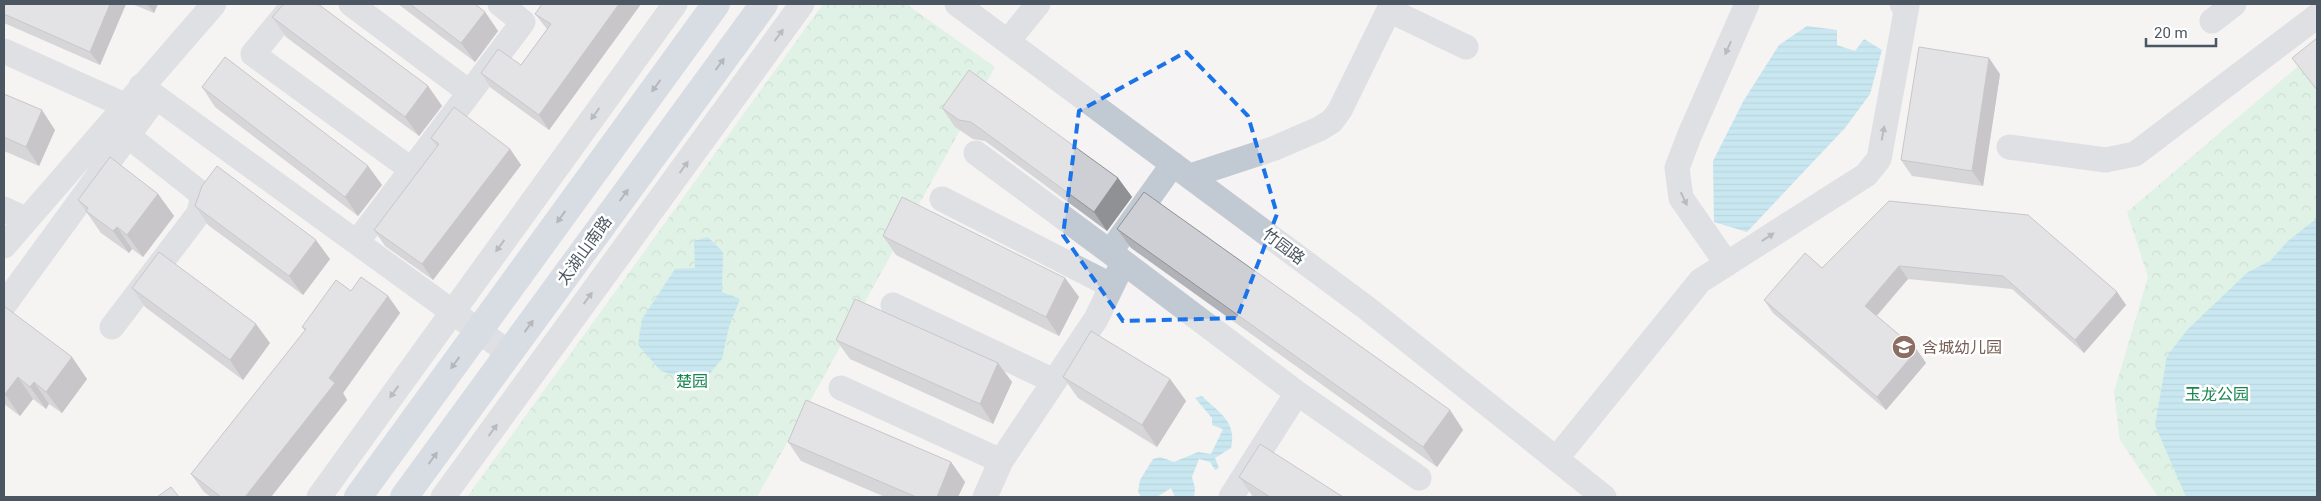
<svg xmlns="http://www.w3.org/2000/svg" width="2321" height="501" viewBox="0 0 2321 501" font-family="Roboto,'Noto Sans SC',sans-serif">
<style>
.park{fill:url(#park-crowns)}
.water{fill:url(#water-rules)}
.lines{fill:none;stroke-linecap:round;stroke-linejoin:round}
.minor{stroke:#c1cad2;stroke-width:25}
.major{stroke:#b3c2d1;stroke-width:28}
.wall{fill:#b0b2b7}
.shaded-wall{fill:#909195}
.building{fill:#cdcfd5;stroke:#909195}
.oneway{fill:#6e7983}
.oneway2{fill:#64717d}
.marked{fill:none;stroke:#1a73e8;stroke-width:4;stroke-dasharray:10 6;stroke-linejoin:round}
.labels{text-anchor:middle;stroke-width:5;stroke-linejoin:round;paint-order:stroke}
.street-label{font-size:16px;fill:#4a5661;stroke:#fff}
.education-label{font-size:16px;fill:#785e54;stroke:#fff;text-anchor:start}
.park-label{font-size:16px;fill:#17864f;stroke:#fff}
</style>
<defs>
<pattern id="park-crowns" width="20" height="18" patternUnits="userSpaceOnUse" patternTransform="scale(1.25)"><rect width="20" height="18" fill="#c3f1d5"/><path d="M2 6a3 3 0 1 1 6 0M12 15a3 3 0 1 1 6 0" fill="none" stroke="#a0c6b0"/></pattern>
<pattern id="water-rules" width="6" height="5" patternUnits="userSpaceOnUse" patternTransform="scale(1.25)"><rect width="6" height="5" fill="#90daee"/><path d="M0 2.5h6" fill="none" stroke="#78b4c4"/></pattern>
</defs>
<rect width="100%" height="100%" fill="#f5f3f3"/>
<path class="park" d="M823,4H906L995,67L757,497H467Z
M2317,50V497H2158L2120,440L2114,392L2148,277L2127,212Z"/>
<path class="water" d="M1807,26L1837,30V45L1855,51L1864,39L1882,50L1870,94L1845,128L1747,232L1714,222L1713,161L1744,100L1779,45Z
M2317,221V497H2186L2155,425L2167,356L2188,329L2248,272L2270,261L2288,241L2312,222Z
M708,237L723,252L722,292L740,299L729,327L722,359L702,383L661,371L638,345L642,319L675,269L695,268L694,241Z
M1202,396C1219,413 1237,421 1231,448L1215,458L1219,468L1215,470L1210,462L1199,459L1192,477L1195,488L1194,497H1175L1171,488L1157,497H1141L1138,492L1140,480L1153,459L1160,457L1174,462L1198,452L1211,454L1223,429L1212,425V418L1195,398Z"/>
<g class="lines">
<path class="minor" d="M294,4L253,54L412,170
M351,4L469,92
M957,4L1368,309L1604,497
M1389,10L1466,47
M2212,21L2234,4
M1008,41L1038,4
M4,51L124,105
M141,86L509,353
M2009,147L2106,160L2135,154L2317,16
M976,153L1110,252
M1173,164L1110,252L1297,393L1231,497
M1190,176L1275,148L1319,129L1332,121L1340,110L1389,10L1395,4
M942,199L1112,286
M4,209L25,219
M357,242L523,22L500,4
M4,246L214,4
M1727,264L1681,198L1677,168L1690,134L1747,4
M4,305L156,97
M893,305L1054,381
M112,327L199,213L203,195L128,136
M841,388L1001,461
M1297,393L1419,478
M1556,459L1700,281L1866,175L1879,159L1907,6L1902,4
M319,497L675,4
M443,497L802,4
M985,497L1001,461L1096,319L1123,263"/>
<path class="major" d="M358,497L716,4
M404,497L764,4"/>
</g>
<path class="wall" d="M4,4H126L100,65L4,23Z
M132,4H158L154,13Z
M398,4H475L485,12L498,31L475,62Z
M641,4L549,130L491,88L481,73L521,65L547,29L535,14Z
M272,17L428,86L442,106L419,136L286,37Z
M2000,74L1983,186L1912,176L1901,160Z
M202,87L368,166L382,185L358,216L215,107Z
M4,94L55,130L39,166L4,151Z
M942,108L1118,178L1132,197L1107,231L985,141L973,139L955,127Z
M431,138L510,149L521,165L433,280L385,246L374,230L437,147Z
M158,194L174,216L143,257L132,249L129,253L101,233L78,200Z
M1889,201L2117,292L2126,305L2084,353L2012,289L1908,279L1877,316L1917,350L1926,363L1886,410L1773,313L1764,300L1822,268Z
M195,206L330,259L303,295L208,225Z
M1117,229L1450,410L1463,430L1437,467L1131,248Z
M883,236L1065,278L1079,297L1059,336L896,255Z
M132,288L270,343L243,380L145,307Z
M351,291L388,296L400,313L343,393L347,400L271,497H211L204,492L191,474L305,331L302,327Z
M4,306L87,379L62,413L49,404L46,409L33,399L20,416L4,404Z
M836,340L998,363L1012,382L993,424L850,359Z
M1063,377L1170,379L1186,401L1157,447L1078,398Z
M788,442L951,462L965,482L958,497H885L801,461Z
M1239,477L1343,497H1253Z"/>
<path class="shaded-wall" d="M110,4H126L100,65L90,52Z
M147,4H158L154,13Z
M619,4H641L549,130L539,115Z
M485,12L498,31L475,62L461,43Z
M1989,58L2000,74L1983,186L1972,171Z
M428,86L442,106L419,136L405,117Z
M42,110L55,130L39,166L26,147Z
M510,149L521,165L433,280L422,264Z
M368,166L382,185L358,216L345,197Z
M1118,178L1132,197L1107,231L1094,212Z
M158,194L174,216L143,257L127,235Z
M117,227L132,249L129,253L113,231Z
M316,240L330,259L303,295L289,276Z
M1899,266L1908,279L1874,318L1865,306Z
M1065,278L1079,297L1059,336L1046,317Z
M2117,292L2126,305L2084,353L2075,340Z
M388,296L400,313L343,393L347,400L271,497H245L329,378Z
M256,324L270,343L243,380L230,360Z
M1917,350L1926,363L1886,410L1877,397Z
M72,357L87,379L62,413L46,392Z
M998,363L1012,382L993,424L980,404Z
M18,377L33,399L20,416L5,394Z
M1170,379L1186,401L1157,447L1142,425Z
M34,382L49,404L46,409L30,387Z
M1450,410L1463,430L1437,467L1423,447Z
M951,462L965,482L958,497H937Z"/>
<path class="building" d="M4,4H110L90,52L4,14Z
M284,4H318L428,86L405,117L272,17Z
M410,4H475L485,12L461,43Z
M542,4H619L539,115L481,73L498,49L521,65L551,24L535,14Z
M2317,38V90L2292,58Z
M1919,47L1989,58L1972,171L1901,160Z
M225,57L368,166L345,197L202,87Z
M969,70L1118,178L1094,212L971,122L959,120L942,108Z
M4,94L42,110L26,147L4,137Z
M454,107L510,149L422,264L374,230L439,144L431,138Z
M110,157L158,194L127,235L117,227L113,231L86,211L88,208L78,200Z
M217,166L316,240L289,276L195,206L202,186Z
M1144,192L1450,410L1423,447L1117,229Z
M902,197L1065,278L1046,317L883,236Z
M1889,201L2028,215L2117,292L2075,340L2003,276L1899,266L1865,306L1917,350L1877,397L1764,300L1805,253L1822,268Z
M159,252L256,324L230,360L132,288Z
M361,277L388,296L329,378L335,383L245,497H221L191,474L306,329L302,327L336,280L351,291Z
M855,299L998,363L980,404L836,340Z
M4,306L72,357L46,392L34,382L30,387L18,377L5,394L4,393Z
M1091,331L1170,379L1142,425L1063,377Z
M806,400L951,462L937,497H916L788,442Z
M1260,444L1343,497H1270L1239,477Z
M171,487L179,497H157Z"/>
<defs><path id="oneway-solid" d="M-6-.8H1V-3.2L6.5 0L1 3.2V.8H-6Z" transform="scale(1.25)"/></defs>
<g class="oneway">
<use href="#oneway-solid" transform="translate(779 35) rotate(-54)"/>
<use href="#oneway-solid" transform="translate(1728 48) rotate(114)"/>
<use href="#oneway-solid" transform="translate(595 114) rotate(126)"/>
<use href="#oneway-solid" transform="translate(1883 133) rotate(-80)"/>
<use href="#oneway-solid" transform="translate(684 167) rotate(-54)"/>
<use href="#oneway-solid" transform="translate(1684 199) rotate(65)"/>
<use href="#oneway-solid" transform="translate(1768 237) rotate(-33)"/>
<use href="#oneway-solid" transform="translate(500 246) rotate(126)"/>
<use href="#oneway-solid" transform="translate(588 298) rotate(-54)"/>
<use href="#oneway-solid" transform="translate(394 392) rotate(126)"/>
<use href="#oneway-solid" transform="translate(493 430) rotate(-54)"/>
</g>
<g class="oneway2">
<use href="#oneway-solid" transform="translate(720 64) rotate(-54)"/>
<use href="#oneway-solid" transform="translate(656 86) rotate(126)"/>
<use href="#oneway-solid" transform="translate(624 195) rotate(-54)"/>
<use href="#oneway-solid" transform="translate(561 217) rotate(126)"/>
<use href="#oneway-solid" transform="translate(529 326) rotate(-54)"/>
<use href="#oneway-solid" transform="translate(455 363) rotate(126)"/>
<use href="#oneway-solid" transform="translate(433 458) rotate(-54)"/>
</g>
<path d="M0 0H2321V501H0ZM1186,52L1248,116L1277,214L1237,318L1123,321L1063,235L1079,111Z" fill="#f5f3f3" fill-opacity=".55" fill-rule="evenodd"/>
<path class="marked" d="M1186,52L1248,116L1277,214L1237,318L1123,321L1063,235L1079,111Z"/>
<defs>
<g id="school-disc" transform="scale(1.25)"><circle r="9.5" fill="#8d6e63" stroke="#fff"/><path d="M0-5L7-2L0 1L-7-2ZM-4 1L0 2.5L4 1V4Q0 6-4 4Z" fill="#fff"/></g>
</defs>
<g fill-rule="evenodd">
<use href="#school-disc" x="1904" y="347"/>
</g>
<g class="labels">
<g class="street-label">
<text transform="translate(1284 246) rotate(37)" y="6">竹园路</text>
<text transform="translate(584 250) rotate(-54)" y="6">太湖山南路</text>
</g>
<g class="education-label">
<text x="1922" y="353">含城幼儿园</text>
</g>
<g class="park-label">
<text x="692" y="387">楚园</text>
<text x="2217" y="400">玉龙公园</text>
</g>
</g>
<rect width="2321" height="501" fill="none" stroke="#4a5661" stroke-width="10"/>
<path d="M2146 38v8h70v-8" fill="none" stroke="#4a5661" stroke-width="2.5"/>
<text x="2154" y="38" font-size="15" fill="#4a5661" stroke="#ffffff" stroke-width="4" paint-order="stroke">20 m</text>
</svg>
